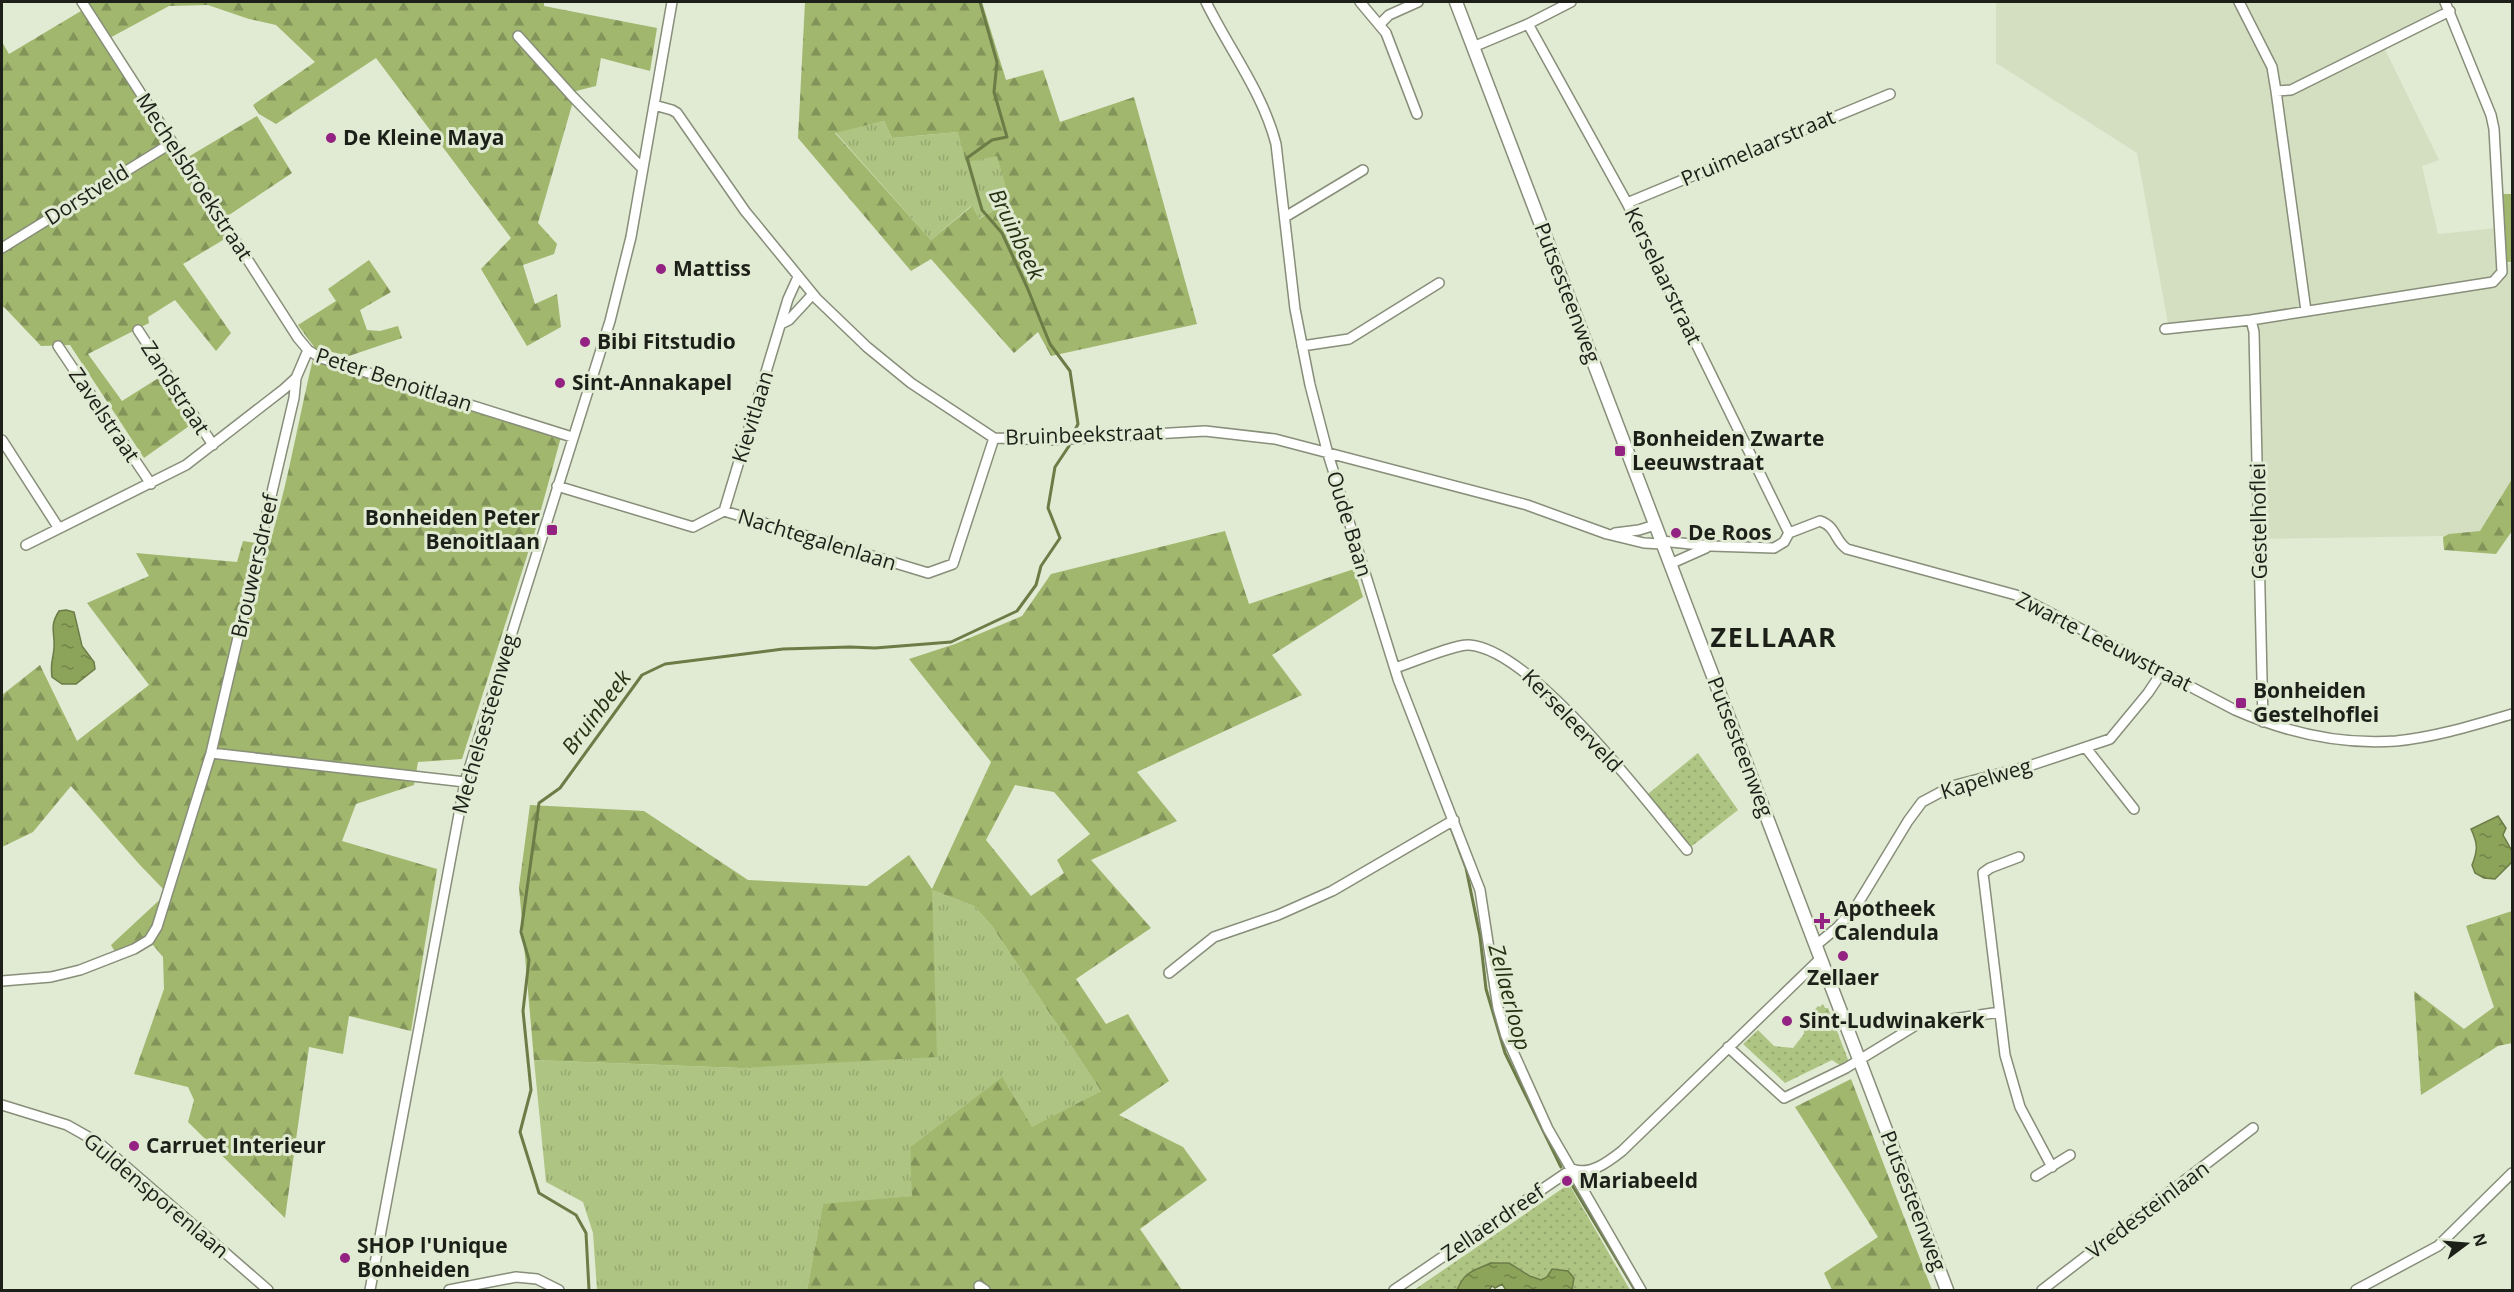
<svg xmlns="http://www.w3.org/2000/svg" width="2514" height="1292" viewBox="0 0 2514 1292" font-family="'Open Sans',sans-serif">
<style>
.built{fill:#d4dfc2}
.grass{fill:url(#grass-tufts)}
.forest{fill:url(#forest-firs);fill-rule:evenodd}
.park{fill:url(#park-dots)}
.water{fill:url(#water-ripples);stroke:#6b7c46;stroke-width:1.5}
.lines{fill:none;stroke-linecap:round;stroke-linejoin:round}
.stream{stroke:#6b7c46;stroke-width:3}
.minor-casing{stroke:#878e79;stroke-width:12}
.major-casing{stroke:#878e79;stroke-width:15}
.minor{stroke:#fff;stroke-width:9}
.major{stroke:#fff;stroke-width:12}
.poi-dot{fill:#932282;stroke:#e1ead3;stroke-width:2}
.labels{text-anchor:middle;stroke-width:6;stroke-linejoin:round;paint-order:stroke}
.poi-label{font-size:21px;font-weight:bold;fill:#1d2018;stroke:#e1ead3;text-anchor:start}
.street-label{font-size:21px;fill:#1d2018;stroke:#e1ead3}
.water-label{font-size:22px;font-style:italic;fill:#283212;stroke:#e1ead3}
.district-label{font-size:27px;font-weight:bold;letter-spacing:1.5px;fill:#1d2018;stroke:#e1ead3}
</style>
<defs>
<pattern id="grass-tufts" width="24" height="20" patternUnits="userSpaceOnUse" patternTransform="scale(1.5)"><rect width="24" height="20" fill="#aec482"/><path d="M3 7l-1-3M5 7V3M7 7l1-3M15 17l-1-3M17 17v-4M19 17l1-3" fill="none" stroke="#95a870"/></pattern>
<pattern id="forest-firs" width="22" height="20" patternUnits="userSpaceOnUse" patternTransform="scale(1.5)"><rect width="22" height="20" fill="#a0b76d"/><path d="M5 1l3.5 6h-7zM16 11l3.5 6h-7z" fill="#829459"/></pattern>
<pattern id="park-dots" width="8" height="8" patternUnits="userSpaceOnUse" patternTransform="scale(1.5)"><rect width="8" height="8" fill="#aec482"/><path d="M2 2h.1M6 6h.1" fill="none" stroke="#95a870" stroke-width="1.8" stroke-linecap="round"/></pattern>
<pattern id="water-ripples" width="26" height="14" patternUnits="userSpaceOnUse" patternTransform="scale(1.5)"><rect width="26" height="14" fill="#8ca35a"/><path d="M2 4q2-2 4 0t4 0M15 11q2-2 4 0t4 0" fill="none" stroke="#728449"/></pattern>
</defs>
<rect width="100%" height="100%" fill="#e1ead3"/>
<path class="built" d="M1996,2H2439L2443,9L2381,41L2439,160L2422,166L2438,234L2498,228L2501,265L2512,263V479L2480,531L2445,536L2263,539L2258,331L2243,324L2169,329L2137,153L1996,63Z"/>
<path class="grass" d="M884,121L892,138L958,132L998,155L1011,201L978,219L971,206L931,240L835,132Z
M932,890L974,906L992,926L1101,1091L1032,1128L1001,1078L910,1147L913,1196L823,1205L807,1290H597L593,1233L583,1202L546,1182L534,1060L740,1068Z"/>
<path class="forest" d="M76,2H544V6L657,28L650,71L601,58L596,86L576,91L538,223L557,244L554,254L523,265L535,304L557,294L561,327L527,346L481,269L511,238L376,58L276,124L259,114L253,105L315,62L276,25L249,19L208,5L169,6L104,41L178,163L257,116L292,173L226,217L220,224L228,237L183,264L231,333L216,351L175,300L148,317L149,323L88,354L122,401L160,377L192,424L144,458L70,345L41,346L4,307L2,309V42L9,54L81,11Z
M805,2H982L1006,80L1043,70L1060,122L1134,97L1197,324L1051,356L1038,332L1014,353L931,259L911,271L798,138ZM884,121L892,138L958,132L966,162L997,156L1010,201L979,219L972,206L931,240L835,133Z
M2502,194H2512V262H2507Z
M369,260L391,292L360,310L367,330L380,331L398,326L402,338L349,356L315,348L298,325L336,301L328,289Z
M313,359L561,437L536,528L462,759L418,762L414,785L356,804L342,841L437,869L411,1031L349,1016L343,1054L309,1047L285,1218L188,1122L194,1100L188,1087L134,1074L164,989L163,957L153,945L117,955L111,945L167,893L139,864L71,786L33,832L2,847V695L40,665L77,741L149,685L87,603L149,576L136,553L237,562L243,541L269,545C288,484 298,421 313,359Z
M2512,479V531L2496,554L2444,550L2443,537L2449,534L2480,531Z
M1225,531L1249,604L1354,569L1363,597L1272,655L1302,695L1137,772L1177,821L1091,860L1151,928L1076,979L1106,1024L1128,1014L1169,1081L1119,1115L1183,1147L1207,1180L1140,1229L1182,1290H807L823,1204L912,1196L910,1147L1002,1077L1032,1127L1101,1091L992,926L974,906L932,890L937,1057L740,1068L534,1060L519,887L530,805L644,811L748,880L867,886L909,855L932,889L991,762L909,659L955,644L1022,616L1051,574ZM1015,785L1054,792L1090,834L1057,860L1064,873L1031,896L986,840Z
M2512,911V1043L2498,1046L2421,1095L2414,991L2464,1029L2494,1007L2466,926Z
M1851,1079L1932,1290H1832L1824,1273L1878,1237L1795,1107Z"/>
<path class="park" d="M1698,753L1738,810L1687,850L1643,798Z
M1823,1004L1825,1008H1828L1849,1062L1841,1066L1832,1060L1785,1083L1743,1044L1758,1030L1774,1046L1793,1048L1804,1034L1803,1022L1818,1006L1820,1007Z
M1569,1184L1630,1290H1572L1573,1278L1547,1277L1541,1280C1529,1276 1518,1266 1507,1263C1487,1260 1464,1272 1457,1290H1414Z"/>
<path class="water" d="M66,610L74,612L82,646L94,662L95,669L76,684H62L52,677C50,662 53,661 54,648C55,631 49,627 59,611Z
M2498,816L2506,828L2503,835L2512,851V862L2495,879L2484,878L2475,873L2472,865C2478,850 2478,844 2471,829Z
M1491,1263H1509L1530,1276L1541,1280L1547,1277L1552,1269L1568,1271L1574,1278L1572,1290H1506L1502,1284L1495,1288L1492,1286L1489,1290H1457C1465,1271 1473,1271 1491,1263Z"/>
<g class="lines">
<path class="stream" d="M980,2L997,62L994,92L1007,137L992,140L967,158L982,210L1002,233L1027,287L1050,344L1070,371L1078,424L1076,428
M1451,828L1466,868L1480,936L1486,989L1505,1053L1561,1167
M1569,1180L1635,1290
M589,1290L586,1233L576,1215L539,1193L520,1132L531,1090L523,1011L529,960L521,932L539,803L560,788L642,675L665,664L783,649L850,647L875,648L951,642L1017,611L1036,585L1041,566L1060,538L1048,508L1055,467L1069,446"/>
<g class="minor-casing">
<path id="minor" d="M82,2L298,338L308,350L321,358L572,437
M1206,2C1229,49 1263,93 1276,144L1295,309L1310,385L1328,454L1398,679L1480,890L1498,1008L1506,1036L1548,1129L1641,1290
M1360,2L1386,33L1417,114
M2239,2L2272,67L2276,91
M1380,24L1389,15L1418,2
M1528,24L1627,203L1789,533
M518,36L573,97L643,169
M1473,47L1528,24L1571,2
M654,105L672,110L677,113L745,211L817,299L867,347L911,383L994,438L1052,440L1205,431L1275,439L1527,505L1607,534L1644,543L1662,544
M1627,203L1890,94
M1285,217L1363,170
M2,248L165,147L174,148
M2306,311L2276,91L2291,90L2450,11
M2251,320L2254,332L2263,722
M781,324L789,320L813,294
M2165,329L2251,320L2493,282L2502,272L2494,129L2491,115L2445,2
M138,330L213,445
M58,346L151,484
M1302,346L1349,339L1439,283
M2,440L58,527
M557,486L693,527L724,511L928,573L953,564L994,438
M724,511L788,299L798,277
M1615,533L1639,530L1655,525
M1661,541L1711,546L1774,548L1784,542L1789,533L1820,521C1837,527 1834,540 1847,549L2016,595L2235,710C2285,732 2341,745 2396,741C2436,737 2474,725 2512,714
M26,545L186,465L284,389L296,378L308,350
M1670,564L1706,548
M1395,668C1411,663 1455,644 1469,645C1532,649 1646,801 1687,850
M2086,748L2134,809
M211,753L465,782
M2019,857L1990,868L1983,873L2005,1055L2020,1107L2052,1167
M1815,946L1838,927L1857,905L1908,821L1922,802L1952,786L2029,766L2110,739L2148,693L2162,672
M1169,973L1214,937L1278,915L1332,891L1454,820
M2,981L51,977L80,970L134,949L149,940L157,927L211,753L294,398L296,378
M1728,1047L1784,1098L1846,1068L1918,1024L2000,1012
M2,1105L67,1125L99,1143L268,1290
M1572,1169C1590,1176 1608,1162 1622,1151L1820,959
M2036,1176L2070,1155
M979,1286L985,1290
M370,1290L465,782L610,321L631,237L672,2
M449,1290L516,1277L537,1279L559,1290
M1394,1290L1572,1169
M2042,1290L2253,1128
M2356,1290L2438,1246L2512,1173"/>
</g>
<g class="major-casing">
<path id="major" d="M1456,2L1947,1290"/>
</g>
<use href="#minor" class="minor"/>
<use href="#major" class="major"/>
</g>
<g class="poi-dot">
<circle cx="331" cy="138" r="6"/>
<circle cx="661" cy="269" r="6"/>
<circle cx="585" cy="342" r="6"/>
<circle cx="560" cy="383" r="6"/>
<rect x="1614" y="445" width="12" height="12" rx="3"/>
<rect x="546" y="524" width="12" height="12" rx="3"/>
<circle cx="1676" cy="533" r="6"/>
<rect x="2235" y="697" width="12" height="12" rx="3"/>
<path d="M1819 912h6v6h6v6h-6v6h-6v-6h-6v-6h6z"/>
<circle cx="1843" cy="956" r="6"/>
<circle cx="1787" cy="1021" r="6"/>
<circle cx="134" cy="1146" r="6"/>
<circle cx="1567" cy="1181" r="6"/>
<circle cx="345" cy="1258" r="6"/>
</g>
<g class="labels">
<g class="poi-label">
<text x="343" y="145">De Kleine Maya</text>
<text x="673" y="276">Mattiss</text>
<text x="597" y="349">Bibi Fitstudio</text>
<text x="572" y="390">Sint-Annakapel</text>
<text x="1632" y="446">Bonheiden Zwarte<tspan x="1632" dy="24">Leeuwstraat</tspan></text>
<text x="540" y="525" text-anchor="end">Bonheiden Peter<tspan x="540" dy="24">Benoitlaan</tspan></text>
<text x="1688" y="540">De Roos</text>
<text x="2253" y="698">Bonheiden<tspan x="2253" dy="24">Gestelhoflei</tspan></text>
<text x="1834" y="916">Apotheek<tspan x="1834" dy="24">Calendula</tspan></text>
<text x="1843" y="985" text-anchor="middle">Zellaer</text>
<text x="1799" y="1028">Sint-Ludwinakerk</text>
<text x="146" y="1153">Carruet Interieur</text>
<text x="1579" y="1188">Mariabeeld</text>
<text x="357" y="1253">SHOP l'Unique<tspan x="357" dy="24">Bonheiden</tspan></text>
</g>
<g class="street-label">
<text transform="translate(1758 148) rotate(-23)" y="7">Pruimelaarstraat</text>
<text transform="translate(194 177) rotate(57)" y="7">Mechelsbroekstraat</text>
<text transform="translate(87 195) rotate(-32)" y="7">Dorstveld</text>
<text transform="translate(1663 276) rotate(64)" y="7">Kerselaarstraat</text>
<text transform="translate(1567 293) rotate(69)" y="7">Putsesteenweg</text>
<text transform="translate(394 380) rotate(18)" y="7">Peter Benoitlaan</text>
<text transform="translate(175 388) rotate(57)" y="7">Zandstraat</text>
<text transform="translate(104 415) rotate(56)" y="7">Zavelstraat</text>
<text transform="translate(753 417) rotate(-73)" y="7">Kievitlaan</text>
<text transform="translate(1084 435) rotate(-2)" y="7">Bruinbeekstraat</text>
<text transform="translate(2259 521) rotate(-91)" y="7">Gestelhoflei</text>
<text transform="translate(1349 524) rotate(73)" y="7">Oude Baan</text>
<text transform="translate(817 540) rotate(17)" y="7">Nachtegalenlaan</text>
<text transform="translate(255 566) rotate(-77)" y="7">Brouwersdreef</text>
<text transform="translate(2104 642) rotate(27)" y="7">Zwarte Leeuwstraat</text>
<text transform="translate(1572 721) rotate(46)" y="7">Kerseleerveld</text>
<text transform="translate(485 724) rotate(-74)" y="7">Mechelsesteenweg</text>
<text transform="translate(1740 747) rotate(69)" y="7">Putsesteenweg</text>
<text transform="translate(1986 779) rotate(-17)" y="7">Kapelweg</text>
<text transform="translate(156 1196) rotate(40)" y="7">Guldensporenlaan</text>
<text transform="translate(1913 1201) rotate(69)" y="7">Putsesteenweg</text>
<text transform="translate(2148 1210) rotate(-37)" y="7">Vredesteinlaan</text>
<text transform="translate(1493 1223) rotate(-34)" y="7">Zellaerdreef</text>
</g>
<g class="water-label">
<text transform="translate(1017 234) rotate(64)" y="8">Bruinbeek</text>
<text transform="translate(596 712) rotate(-53)" y="8">Bruinbeek</text>
<text transform="translate(1510 997) rotate(75)" y="8">Zellaerloop</text>
</g>
<g class="district-label">
<text x="1774" y="647">ZELLAAR</text>
</g>
</g>
<rect width="2514" height="1292" fill="none" stroke="#1d2018" stroke-width="6"/>
<g transform="translate(2466 1244) rotate(74)" stroke="#e1ead3" stroke-width="4.5" paint-order="stroke">
<path d="M0-4.5L10 22L0 15L-10 22Z" fill="#1d2018"/>
<text y="-9" font-size="16" font-weight="bold" text-anchor="middle" fill="#1d2018">N</text>
</g>
</svg>
